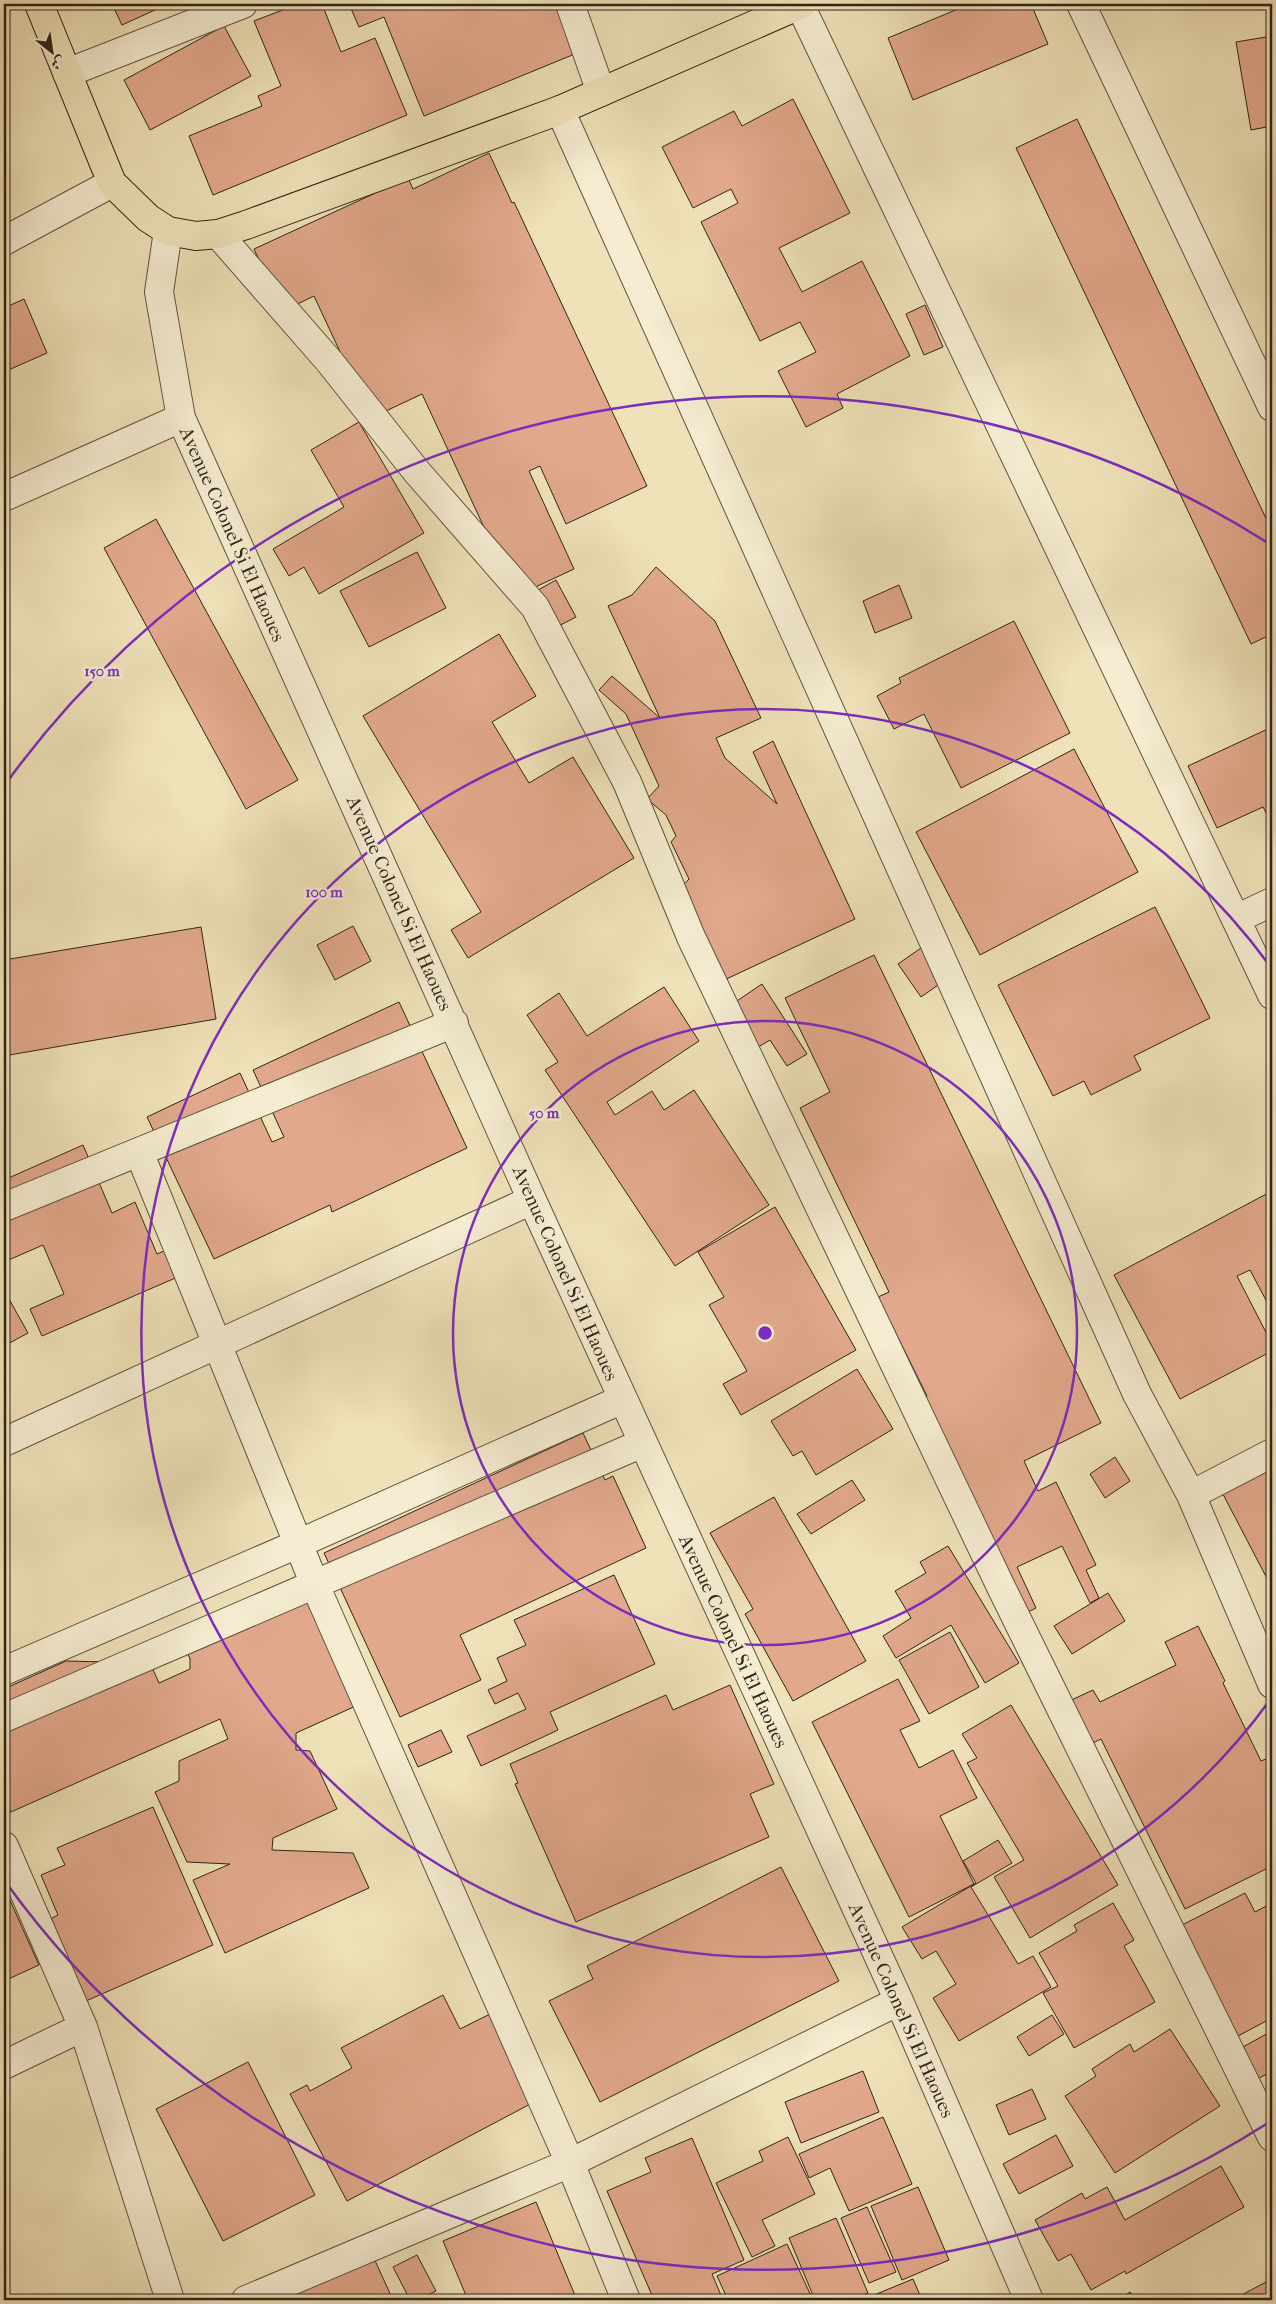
<svg xmlns="http://www.w3.org/2000/svg" width="1276" height="2304" viewBox="0 0 1276 2304" font-family="'IM FELL French Canon',Amiri,serif">
<style>
.building{fill:#e1a88b;stroke:#302418}
.lines{fill:none;stroke-linecap:round;stroke-linejoin:round}
.minor-casing{stroke:#605340;stroke-width:30}
.major-casing{stroke:#302418;stroke-width:30}
.minor{stroke:#f5ecd1;stroke-width:28}
.major{stroke:#efe1b8;stroke-width:28}
.ring{fill:none;stroke:#7b2cbf;stroke-width:2.5}
.labels{text-anchor:middle;stroke-width:5;stroke-linejoin:round;paint-order:stroke}
.street-label{font-size:19px;fill:#302418;stroke:#f5ecd1}
.centre{fill:#7b2cbf;stroke:#f5ecd1;stroke-width:2.5}
.ring-label{font-size:15px;text-anchor:middle;font-weight:bold;fill:#7b2cbf;stroke:#f5ecd1;stroke-width:5;stroke-linejoin:round;paint-order:stroke}
</style>
<rect width="100%" height="100%" fill="#efe1b8"/>
<filter id="stains"><feTurbulence type="fractalNoise" baseFrequency=".004" numOctaves="4"/><feColorMatrix values="0 0 0 0 .2 0 0 0 0 .09 0 0 0 0 .02 0 0 0 .5 -.17"/></filter>
<radialGradient id="worn" r=".72"><stop offset=".6" stop-color="#630" stop-opacity="0"/><stop offset="1" stop-color="#630" stop-opacity=".3"/></radialGradient>
<path class="building" d="M112,4H168L122,25Z
M298,4H322L341,52L375,38L407,115L213,195L189,136L262,106L258,96L281,86L254,21Z
M349,4H562L582,51L424,116L384,17L359,27Z
M970,4H1031L1048,44L913,100L888,38Z
M224,26L251,76L150,130L124,80Z
M1272,36V126L1251,130L1236,42Z
M793,99L850,213L779,248L802,292L862,261L910,356L837,394L843,408L806,427L778,371L816,352L800,322L760,341L701,222L738,203L731,189L693,208L662,147L734,111L742,126Z
M1077,119L1272,531V634L1251,644L1016,148Z
M489,153L512,203L514,202L647,486L566,524L540,466L529,471L574,569L516,596L422,394L371,418L314,296L283,311L254,249L408,178L413,189Z
M24,299L47,353L4,372V308Z
M925,305L943,347L924,355L906,314Z
M359,422L424,533L319,594L304,567L289,576L273,549L344,507L311,450Z
M156,519L298,780L246,809L104,548Z
M417,552L446,608L369,647L340,591Z
M656,567L715,621L761,718L716,738L725,758L777,804L753,752L773,741L855,919L707,988L667,902L689,879L671,842L676,836L666,815L647,799L659,786L626,714L599,690L612,676L660,718L608,606L632,595Z
M556,580L576,617L541,635L522,599Z
M899,585L912,618L875,633L863,601Z
M1014,621L1070,733L961,788L924,714L894,729L877,696L901,683L899,678Z
M499,634L536,696L492,722L529,783L573,757L634,858L468,958L451,930L481,912L363,716Z
M1272,727V824L1263,807L1217,828L1188,766Z
M1074,749L1138,872L980,955L916,832Z
M1155,907L1210,1018L1134,1056L1141,1070L1091,1095L1084,1081L1053,1096L998,985Z
M353,926L371,961L335,980L317,945Z
M201,927L216,1019L4,1056V960Z
M931,941L954,974L921,997L898,964Z
M874,955L1101,1423L1024,1461L1038,1491L1056,1482L1096,1565L1086,1570L1099,1598L1090,1603L1062,1546L1017,1567L1036,1608L1018,1617L901,1408L927,1396L878,1297L889,1292L800,1108L830,1092L785,998Z
M762,984L807,1054L787,1066L770,1040L755,1049L728,1007Z
M664,987L699,1041L607,1102L615,1115L652,1091L664,1110L694,1090L769,1205L675,1266L545,1070L558,1062L527,1015L559,993L587,1036Z
M399,1002L467,1148L332,1212L330,1205L214,1259L147,1117L240,1073L272,1142L284,1137L253,1070Z
M83,1145L112,1213L135,1202L157,1254L184,1242L196,1269L42,1336L30,1309L64,1294L43,1245L4,1262V1180Z
M1272,1191V1301L1268,1304L1250,1270L1237,1276L1272,1344V1351L1180,1399L1114,1275Z
M775,1207L856,1350L741,1415L723,1384L747,1371L709,1305L724,1297L698,1252Z
M4,1290L28,1333L4,1346Z
M857,1369L893,1429L816,1475L802,1451L793,1456L771,1421Z
M583,1433L605,1480L613,1476L646,1548L460,1635L481,1680L400,1717L324,1553Z
M1272,1447V1588L1214,1477Z
M1115,1457L1130,1481L1105,1498L1090,1474Z
M852,1480L865,1500L811,1534L797,1514Z
M774,1497L866,1661L793,1701L745,1614L753,1609L710,1533Z
M948,1546L1019,1663L985,1683L951,1625L896,1658L883,1636L911,1618L895,1591L926,1573L920,1562Z
M614,1575L655,1664L550,1712L558,1730L481,1766L467,1736L526,1709L518,1693L495,1704L488,1690L507,1681L497,1658L526,1645L514,1620Z
M301,1579L358,1705L296,1733V1750L310,1751L337,1809L273,1838L272,1850L353,1853L369,1888L225,1953L193,1880L230,1864L187,1862L155,1792L179,1781V1761L228,1739L220,1719L11,1812L4,1796V1689L66,1661L150,1663L159,1683L190,1669V1659L179,1633Z
M1108,1593L1125,1621L1072,1654L1054,1626Z
M1198,1626L1225,1681L1223,1683L1261,1761L1268,1758L1272,1766V1866L1185,1909L1101,1739L1089,1745L1067,1702L1093,1690L1100,1702L1176,1665L1165,1642Z
M950,1632L979,1687L929,1714L899,1660Z
M898,1679L920,1721L900,1730L919,1768L953,1750L977,1798L940,1816L974,1884L909,1917L812,1722Z
M730,1685L774,1784L750,1794L769,1837L576,1922L515,1784L518,1783L510,1764L666,1695L673,1710Z
M1011,1705L1118,1885L1030,1938L994,1877L1024,1860L967,1763L977,1758L962,1734Z
M441,1730L452,1752L418,1767L408,1745Z
M153,1807L213,1945L86,2001L50,1919L58,1915L41,1875L65,1865L57,1848Z
M998,1840L1012,1863L971,1887L1018,1964L1033,1956L1051,1987L959,2041L933,1998L956,1984L936,1951L922,1959L902,1927L976,1883L963,1861Z
M781,1867L839,1981L600,2102L549,2001L593,1979L587,1966Z
M4,1887L39,1965L4,1981Z
M1245,1893L1255,1912L1272,1903V2018L1236,2037L1180,1926Z
M1113,1903L1134,1940L1124,1946L1155,2002L1074,2048L1043,1993L1058,1986L1039,1953L1077,1931L1074,1925Z
M443,1995L460,2029L490,2014L536,2101L347,2201L290,2094L307,2085L310,2091L352,2068L341,2048Z
M1052,2015L1064,2034L1029,2056L1017,2037Z
M1170,2029L1220,2106L1115,2173L1065,2096L1096,2076L1092,2069L1130,2044L1134,2052Z
M1272,2031V2071L1249,2084L1232,2053Z
M248,2062L315,2195L223,2241L156,2109Z
M863,2071L879,2112L801,2143L785,2102Z
M1032,2089L1046,2119L1009,2135L996,2105Z
M1272,2095V2123L1260,2101Z
M883,2117L912,2184L849,2211L830,2168L809,2178L799,2154Z
M1056,2135L1073,2166L1019,2194L1003,2164Z
M788,2137L815,2194L762,2220L775,2246L752,2257L716,2183L763,2161L759,2151Z
M692,2138L744,2260L712,2274L723,2300H654L607,2191L651,2172L645,2158Z
M1221,2166L1244,2207L1126,2274L1125,2271L1091,2290L1071,2254L1058,2261L1035,2220L1082,2193L1085,2199L1107,2187L1125,2220Z
M918,2187L949,2260L902,2280L871,2206Z
M536,2202L577,2300H468L443,2241Z
M867,2207L896,2272L869,2283L841,2218Z
M836,2218L868,2293L849,2300H815L789,2238Z
M787,2244L813,2300H728L717,2276Z
M372,2254L393,2300H268Z
M417,2255L436,2291L417,2300H410L393,2267Z
M913,2279L922,2300H862Z
M1272,2279V2300H1232Z
M1130,2292L1136,2300H1118Z"/>
<g class="lines">
<g class="minor-casing">
<path id="minor" d="M570,4L601,92
M1081,4L1272,407
M800,5L1272,995
M67,73L243,4
M560,110L1137,1394L1191,1495L1272,1684
M168,231L159,292L181,418L532,1200L899,2001L1029,2300
M218,234L329,361L417,472L535,607L627,782L691,937L1001,1587L1272,2137
M4,241L112,183
M4,497L181,418
M1236,919L1272,902
M139,1152L315,1585L570,2163L626,2300
M4,1207L454,1023
M4,1442L532,1200
M1191,1495L1272,1453
M4,1671L300,1543L623,1399
M4,1718L643,1443
M4,1846L83,2027L170,2300
M4,2065L83,2027
M246,2300L570,2163L899,2001"/>
</g>
<g class="major-casing">
<path id="major" d="M39,4L112,183L148,218L168,231L196,236L218,234L246,225L560,110L802,4"/>
</g>
<use href="#minor" class="minor"/>
<use href="#major" class="major"/>
</g>
<g class="ring">
<circle cx="765" cy="1333" r="312"/>
<path d="M1270 1700A624 624 0 1 1 1270 966"/>
<path d="M1268 2123A937 937 0 0 1 7 1884M7 782A937 937 0 0 1 1268 543"/>
</g>
<g class="labels">
<g class="street-label">
<text transform="translate(233 534) rotate(66)" y="7">Avenue Colonel Si El Haoues</text>
<text transform="translate(400 903) rotate(66)" y="7">Avenue Colonel Si El Haoues</text>
<text transform="translate(566 1273) rotate(66)" y="7">Avenue Colonel Si El Haoues</text>
<text transform="translate(734 1641) rotate(65)" y="7">Avenue Colonel Si El Haoues</text>
<text transform="translate(902 2010) rotate(66)" y="7">Avenue Colonel Si El Haoues</text>
</g>
</g>
<circle cx="765" cy="1333" r="8" class="centre"/>
<g class="ring-label">
<text x="102" y="676">150 m</text>
<text x="324" y="897">100 m</text>
<text x="544" y="1118">50 m</text>
</g>
<rect width="1276" height="2304" fill="none" stroke="#efe1b8" stroke-width="20"/>
<rect x="5" y="5" width="1266" height="2294" fill="none" stroke="#302418" stroke-width="2.5"/>
<rect x="10" y="10" width="1256" height="2284" fill="none" stroke="#302418"/>
<g transform="translate(52 52) rotate(150)" stroke="#f5ecd1" stroke-width="4" paint-order="stroke">
<path d="M0-4L9 19L0 12L-9 19Z" fill="#302418"/>
<text y="-8" font-size="14" font-weight="bold" text-anchor="middle" fill="#302418">ش</text>
</g>
<rect width="100%" height="100%" filter="url(#stains)"/>
<rect width="100%" height="100%" fill="url(#worn)"/>
</svg>
